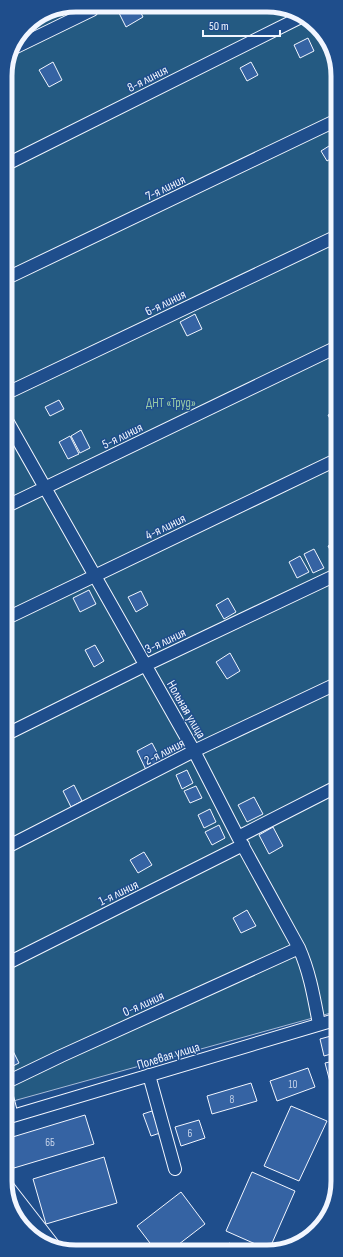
<svg xmlns="http://www.w3.org/2000/svg" width="343" height="1257" viewBox="0 0 343 1257" font-family="'Sofia Sans Condensed',sans-serif">
<style>
.green{fill:#245a82;stroke:#a8bbd7}
.building{fill:#3563a3;stroke:#f2f6ff}
.lines{fill:none;stroke-linecap:round;stroke-linejoin:round}
.minor-casing{stroke:#f2f6ff;stroke-width:14}
.path{stroke:#b3c4dc;stroke-width:2;stroke-dasharray:3 2;stroke-linecap:butt}
.minor{stroke:#1f4e8c;stroke-width:12}
.labels{text-anchor:middle;stroke-width:3;stroke-linejoin:round;paint-order:stroke}
.number-label{font-size:11px;fill:#c3d1e8}
.street-label{font-size:13px;fill:#f2f6ff;stroke:#1f4e8c}
.park-label{font-size:13px;fill:#97c8a6;stroke:#1f4e8c}
.rim{fill:none;stroke:#f2f6ff;stroke-width:5}
</style>
<rect width="100%" height="100%" fill="#1f4e8c"/>
<path class="green" d="M285,7L320,29L337,66L338,1011L6,1103L5,71L26,26L49,10Z"/>
<path class="building" d="M120,9H139L143,17L126,27L118,11Z
M308,38L314,51L300,58L294,45Z
M53,62L62,80L49,87L39,70Z
M251,62L258,75L247,81L240,68Z
M337,141V155L327,161L321,151Z
M195,314L202,329L187,336L180,322Z
M59,400L64,409L50,416L45,407Z
M338,410V432H337L328,415Z
M81,430L90,448L80,453L71,436Z
M5,436L10,443L5,447Z
M70,436L79,454L68,459L59,442Z
M337,541L338,563H337L328,546Z
M314,549L324,568L313,573L304,554Z
M300,556L309,572L297,578L289,562Z
M89,590L96,604L80,612L73,598Z
M141,591L148,605L136,612L128,597Z
M228,598L236,612L224,619L216,605Z
M95,645L104,661L94,667L85,650Z
M230,653L240,671L227,679L216,662Z
M152,743L162,762L146,770L137,751Z
M187,770L193,783L182,789L176,775Z
M74,785L82,801L71,807L63,791Z
M196,786L202,798L190,803L184,791Z
M254,797L263,814L247,822L238,805Z
M210,809L216,822L204,828L198,815Z
M219,825L225,838L212,845L205,832Z
M273,827L283,846L269,854L259,835Z
M144,852L152,865L138,873L130,860Z
M247,910L256,926L241,933L233,918Z
M338,1034V1052L324,1056L320,1039Z
M13,1051L19,1063L9,1068L6,1061V1055Z
M338,1060V1080L330,1082L325,1063Z
M308,1068L315,1087L277,1101L270,1081Z
M251,1083L257,1101L212,1114L207,1096Z
M291,1106L327,1121L299,1181L264,1166Z
M152,1111L160,1133L151,1136L143,1114Z
M85,1115L94,1144L14,1168L6,1139Z
M199,1120L205,1138L181,1146L175,1127Z
M104,1157L117,1203L46,1224L33,1179Z
M252,1172L295,1191L269,1250L226,1231Z
M181,1192L205,1224L170,1251H156L137,1226Z
M229,1243L247,1251H225Z"/>
<g class="lines">
<g class="minor-casing">
<path id="minor" d="M16,47L92,10
M5,165L301,17
M5,279L337,120
M5,394L337,236
M5,417L194,751L238,837L299,948C310,973 314,998 319,1024
M5,507L337,347
M5,619L338,459
M5,735L146,665L338,574
M238,837L338,786
M5,848L194,751L338,683
M6,964L243,845
M149,1075L175,1169
M6,1090L7,1082L61,1056L299,948
M6,1093L12,1116
M6,1118L338,1019
M6,1184L55,1247"/>
</g>
<path class="path" d="M313,1232L338,1181"/>
<use href="#minor" class="minor"/>
</g>
<g class="labels">
<g class="number-label">
<text x="293" y="1088">10</text>
<text x="232" y="1103">8</text>
<text x="190" y="1137">6</text>
<text x="50" y="1146">6Б</text>
</g>
<g class="street-label">
<text transform="translate(147 78) rotate(-27)" y="5">8-я линия</text>
<text transform="translate(165 187) rotate(-26)" y="5">7-я линия</text>
<text transform="translate(165 302) rotate(-26)" y="5">6-я линия</text>
<text transform="translate(122 435) rotate(-26)" y="5">5-я линия</text>
<text transform="translate(165 526) rotate(-26)" y="5">4-я линия</text>
<text transform="translate(165 640) rotate(-25)" y="5">3-я линия</text>
<text transform="translate(187 709) rotate(60)" y="5">Нольная улица</text>
<text transform="translate(164 751) rotate(-27)" y="5">2-я линия</text>
<text transform="translate(118 892) rotate(-26)" y="5">1-я линия</text>
<text transform="translate(143 1003) rotate(-24)" y="5">0-я линия</text>
<text transform="translate(168 1055) rotate(-17)" y="5">Полевая улица</text>
</g>
<g class="park-label">
<text x="171" y="407">ДНТ «Труд»</text>
</g>
</g>
<path d="M0 0H343V1257H0ZM76 12H267A64 64 0 0 1 331 76V1181A64 64 0 0 1 267 1245H76A64 64 0 0 1 12 1181V76A64 64 0 0 1 76 12Z" fill="#1f4e8c" fill-rule="evenodd"/>
<path class="rim" d="M76 12H267A64 64 0 0 1 331 76V1181A64 64 0 0 1 267 1245H76A64 64 0 0 1 12 1181V76A64 64 0 0 1 76 12Z"/>
<path d="M203 30v6h77v-6" fill="none" stroke="#f2f6ff" stroke-width="2"/>
<text x="209" y="30" font-size="12" fill="#f2f6ff" stroke="#1f4e8c" stroke-width="3" paint-order="stroke">50 m</text>
</svg>
